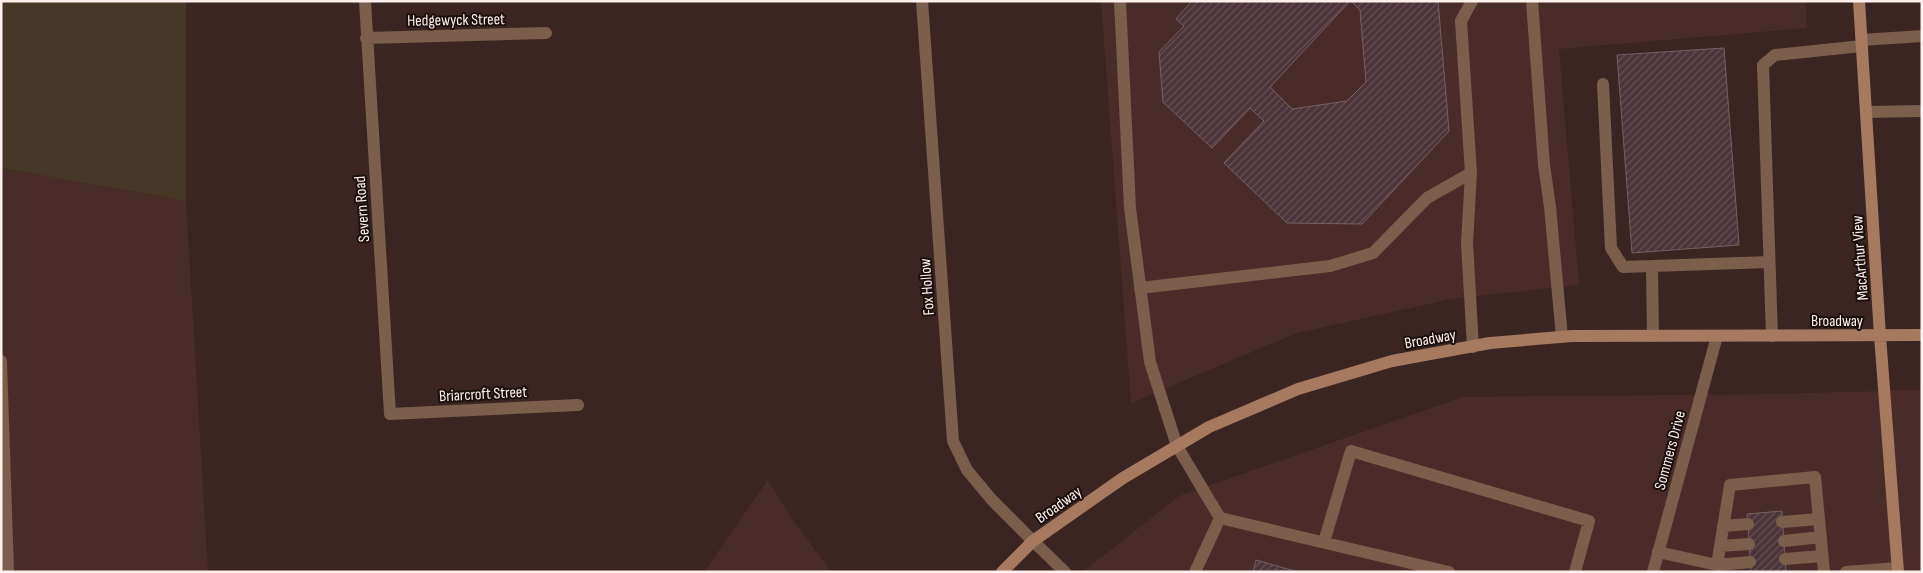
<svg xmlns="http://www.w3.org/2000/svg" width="1923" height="573" viewBox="0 0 1923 573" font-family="'Sofia Sans Condensed',sans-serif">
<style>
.built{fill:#492c29}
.green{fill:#453826}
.building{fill:url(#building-hatch);stroke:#785f65}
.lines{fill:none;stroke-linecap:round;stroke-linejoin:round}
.lane{stroke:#7b5e4c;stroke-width:12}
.street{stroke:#7b5e4c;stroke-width:12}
.secondary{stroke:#a7795e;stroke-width:12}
.labels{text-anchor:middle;stroke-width:4;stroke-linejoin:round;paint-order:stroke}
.street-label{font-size:16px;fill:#fff0ed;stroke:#1a110f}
</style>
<defs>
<pattern id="building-hatch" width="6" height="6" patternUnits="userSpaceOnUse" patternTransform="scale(1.25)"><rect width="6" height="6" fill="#4a3339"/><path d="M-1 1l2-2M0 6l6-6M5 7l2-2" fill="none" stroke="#655156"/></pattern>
</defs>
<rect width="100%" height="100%" fill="#3a2522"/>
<path class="built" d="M1101,1H1806L1807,28L1559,49L1579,285L1451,299L1297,333L1131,403Z
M1,168L186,201L208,572H1Z
M1922,390V572H1083L1179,496L1463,397L1767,394Z
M768,480L790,516L831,572H704Z"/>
<path class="green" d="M1,1H186V201L1,168Z"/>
<path class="building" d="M1192,1H1350L1270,87L1292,109L1347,101L1366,82L1360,10L1351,1H1438L1449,131L1362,224L1287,223L1224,163L1264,121L1250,108L1212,148L1163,102L1159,52L1184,26L1176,19Z
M1724,48L1739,245L1632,253L1617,55Z
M1782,511L1786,572H1751L1747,514Z
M1256,560L1298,572H1253Z"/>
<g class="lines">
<path class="lane" d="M1120,1L1130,208L1150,362L1177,446L1220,518L1449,572
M1472,1L1461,21L1471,173L1467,243L1473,347
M1532,1L1544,165L1550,207L1562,337
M1862,40L1922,36
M1603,84L1611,248L1623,267L1769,262
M1866,112L1922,111
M1652,266L1653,336
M1140,288L1330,266L1373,253L1427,198L1471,173
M1772,336L1763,65L1775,55L1862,46
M1,361L8,572
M1782,522L1819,519
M1723,526L1748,524
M1033,541L1065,572
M1784,541L1821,537
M1324,542L1351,451L1589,521L1575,572
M1720,546L1749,544
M1658,552L1717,565L1730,485L1815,477L1824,572
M1785,559L1822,556
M1717,565L1750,562
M1195,572L1220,518
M1846,572L1897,568"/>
<path class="street" d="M365,1L390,414L578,405
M922,1L953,441L967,470L992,500L1033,541
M366,38L546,33
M1653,572L1717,336"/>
<path class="secondary" d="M1859,1L1880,336L1898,572
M1002,572L1033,541L1123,478L1209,427L1298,389L1392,361L1490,343L1572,336L1922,335"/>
</g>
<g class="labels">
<g class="street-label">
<text transform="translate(456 19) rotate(-1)" y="6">Hedgewyck Street</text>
<text transform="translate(361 209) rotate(-94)" y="6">Severn Road</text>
<text transform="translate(1859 258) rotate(-94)" y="6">MacArthur View</text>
<text transform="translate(926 287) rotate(-94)" y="6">Fox Hollow</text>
<text x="1837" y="326">Broadway</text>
<text transform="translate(1430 338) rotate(-10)" y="6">Broadway</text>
<text transform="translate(483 393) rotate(-3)" y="6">Briarcroft Street</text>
<text transform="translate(1669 450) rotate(-75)" y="6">Sommers Drive</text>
<text transform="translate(1058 504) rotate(-35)" y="6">Broadway</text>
</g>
</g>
<rect width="1923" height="573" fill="none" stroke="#fff0ed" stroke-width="5"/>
</svg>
